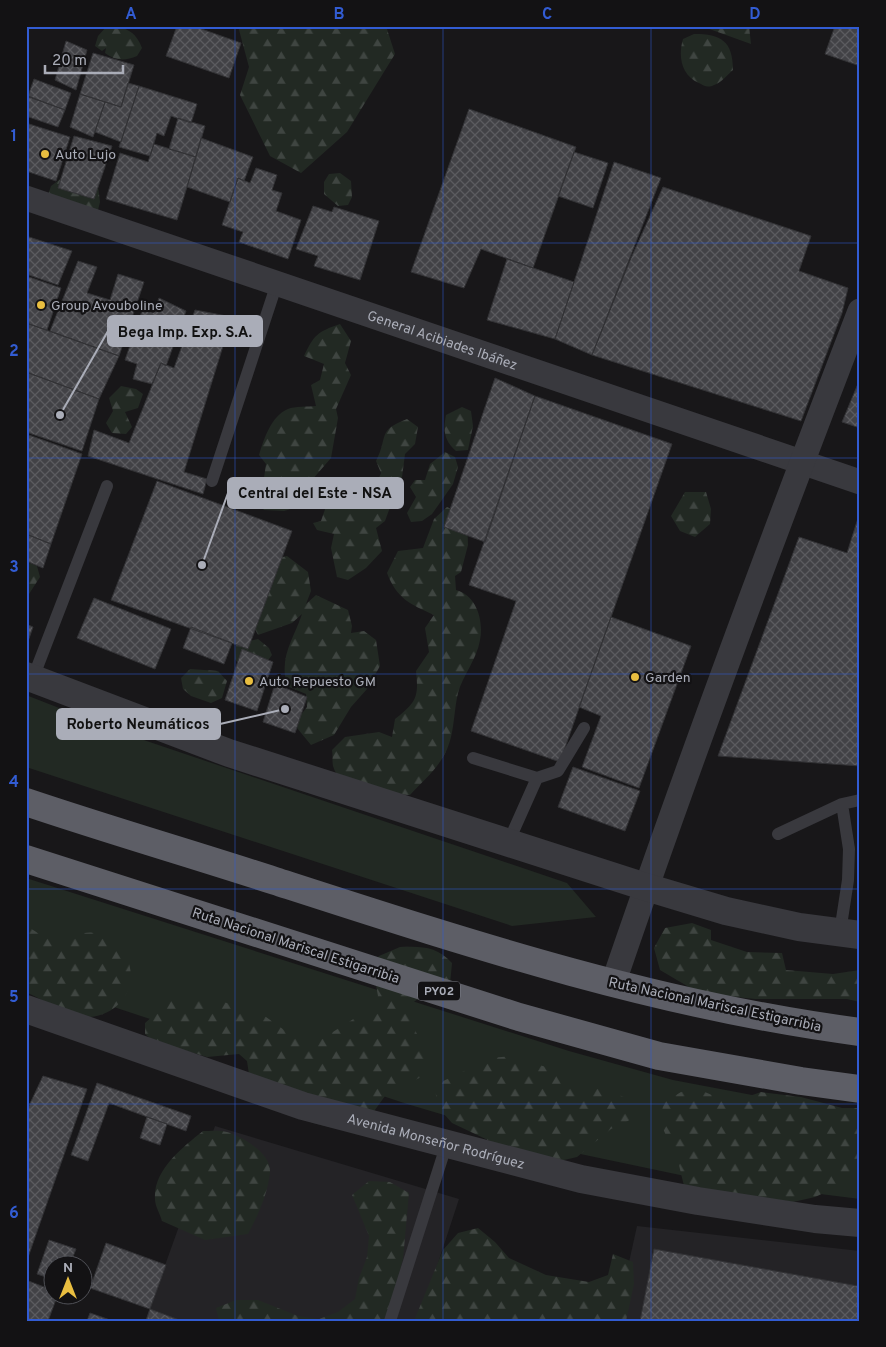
<svg xmlns="http://www.w3.org/2000/svg" width="886" height="1347" viewBox="0 0 886 1347" font-family="Overpass,sans-serif">
<style>
.built{fill:#242326}
.green{fill:#222923}
.forest{fill:url(#forest-firs)}
.building{fill:url(#building-cross-hatch);stroke:#323235}
.lines{fill:none;stroke-linecap:round;stroke-linejoin:round}
.service{stroke:#39393e;stroke-width:12}
.minor{stroke:#39393e;stroke-width:25}
.tertiary{stroke:#39393e;stroke-width:28}
.trunk{stroke:#5d5e66;stroke-width:28}
.grid{fill:none;stroke:#325cd3;stroke-width:1;stroke-opacity:0.55}
.poi-dot{fill:#e9be40;stroke:#131214;stroke-width:2}
.labels{text-anchor:middle;stroke-width:4.5;stroke-linejoin:round;paint-order:stroke}
.shield{fill:#131214;stroke:#7d7e87;stroke-width:1}
.shield-label{font-size:12px;font-weight:bold;fill:#aaadb8}
.poi-label{font-size:14px;fill:#aaadb8;stroke:#131214;text-anchor:start}
.street-label{font-size:14px;fill:#aaadb8;stroke:#131214}
.leader{fill:none;stroke:#aaadb8;stroke-width:2}
.callout-dot{fill:#aaadb8;stroke:#131214;stroke-width:2}
.callout{fill:#aaadb8;stroke:#aaadb8;stroke-width:2}
.callout-label{font-size:15px;text-anchor:middle;font-weight:bold;fill:#111}
.neatline{fill:none;stroke:#325cd3;stroke-width:2}
.grid-label{font-size:16px;text-anchor:middle;font-weight:bold;fill:#325cd3}
</style>
<defs>
<pattern id="forest-firs" width="22" height="20" patternUnits="userSpaceOnUse" patternTransform="scale(1.25)"><rect width="22" height="20" fill="#222923"/><path d="M5 1l3.5 6h-7zM16 11l3.5 6h-7z" fill="#3f4541"/></pattern>
<pattern id="building-cross-hatch" width="8" height="8" patternUnits="userSpaceOnUse" patternTransform="scale(1.25)"><rect width="8" height="8" fill="#424246"/><path d="M0 0l8 8M0 8l8-8" fill="none" stroke="#5b5b5f"/></pattern>
</defs>
<rect width="100%" height="100%" fill="#181719"/>
<path class="built" d="M215,1126L459,1199L419,1321H145Z
M637,1226L860,1251V1321H616Z"/>
<path class="green" d="M26,695L123,733L567,883L596,917L512,926L26,767Z
M26,878L569,1051L673,1080L799,1104L860,1111V1199L699,1179L566,1151L407,1104L26,978Z"/>
<path class="forest" d="M107,26C124,26 136,31 142,48L137,56C125,61 116,61 105,53L106,48L102,51L95,46L98,36Z
M238,26H386L395,54L347,132L301,173L270,156L240,95L249,67Z
M701,26H749L751,44Z
M694,34C721,34 733,41 733,70C727,75 721,83 714,85C708,88 704,86 699,83C681,75 678,56 683,39Z
M340,173L351,181L352,197L348,205L338,206L324,194V182L329,174Z
M67,174L98,186L100,202L97,214L47,198L51,186Z
M340,324L351,341L345,363L351,375L336,409L338,418L331,458L305,488L304,505L284,511L264,510L254,497V485L264,478L266,464L259,455C264,439 271,416 288,409C295,406 308,407 316,406L311,385L320,380L324,364L304,356C314,335 317,332 340,324Z
M121,386L136,389L143,394L138,408L125,412L132,427L126,434L112,433L106,423L113,411L109,398Z
M462,407L471,411L473,426L468,450L456,451C444,440 443,431 446,415Z
M407,419L418,427L415,444L405,454L400,493L389,510L385,521L376,528L382,551L366,568L348,580L337,577L331,548L334,534L317,530L313,523L321,521L333,486L342,489L346,501L373,509C377,497 375,485 381,473L376,461C389,436 376,431 407,419Z
M445,452L455,457L458,467L453,484L444,497L432,514L422,521L411,522L407,513L416,497L410,487L415,480H425L430,464Z
M685,492H706L711,509L710,524L695,537L680,531L671,516Z
M447,507L467,516L468,545L461,572L455,576L456,590C476,595 484,620 480,640C477,659 463,675 458,693C453,714 455,738 443,757C435,771 421,783 410,795C388,793 340,793 333,766C332,761 333,755 332,750L345,737L379,732L392,737L395,719C416,702 419,698 416,671L429,652L425,628L434,615C410,604 397,599 387,573L398,551L423,548L434,519Z
M287,556L308,572L311,591L306,604L316,595L348,610L352,626L351,633L364,631L376,640L380,666L367,689L351,707L334,735L311,745L297,728L300,716L307,707L306,694L287,686C279,656 293,641 302,614L292,623L258,635L252,623L270,560Z
M30,563L37,566L40,577L29,594H26V564Z
M258,639L269,648L272,655L266,663L239,665L235,659L236,644Z
M190,669L218,671L227,681L222,698L211,703L191,696L183,689L181,678Z
M26,919L28,927C37,932 48,941 59,941C66,941 70,937 77,935C89,930 106,933 117,941C120,944 123,950 125,954C141,983 122,1014 90,1017C75,1019 41,999 26,992Z
M692,923L711,930V940L747,952L782,953L786,970L833,974L860,970V1002L847,999H755L699,993L660,970L654,948L665,928Z
M400,947C421,946 437,946 452,963L450,984L422,996L411,1004C408,1025 419,1038 431,1054L429,1067L423,1076L385,1096L372,1114L334,1128L313,1123L303,1118L250,1081L247,1061L239,1054L207,1057L153,1041L145,1034V1023L170,1001L180,997L213,998L266,1017L294,1037L317,1042L374,1006L378,996L372,964L379,956Z
M512,1056L552,1069L568,1083L610,1091L626,1098L630,1120L611,1129L577,1157L555,1162L492,1142L452,1123L437,1106L435,1085L491,1058Z
M700,1090L719,1098L741,1099L761,1092L801,1097L842,1108H860V1169L851,1173L835,1188L815,1197L793,1202L684,1186L679,1165L661,1124L663,1103L681,1092Z
M203,1131C210,1131 220,1130 227,1132C243,1137 271,1153 270,1172C268,1193 258,1216 248,1234L205,1240L162,1221C160,1214 155,1206 155,1199C153,1170 183,1147 203,1131Z
M369,1181L390,1182L409,1193L403,1259L386,1321H219L216,1308L236,1300H258L298,1316L319,1319L338,1312L355,1299L359,1278L367,1257L369,1236L352,1195Z
M478,1228L495,1242L509,1258L546,1275L589,1282L608,1275L613,1254L633,1262L634,1284L626,1321H414L443,1250L458,1233Z"/>
<path class="building" d="M177,26H193L241,43L229,78L166,56Z
M835,26H860V66L825,54Z
M66,41L87,50L76,90L55,80Z
M93,53L134,65L121,107L80,94Z
M34,79L71,93L65,110L28,96Z
M128,83L139,86L121,142L95,132L105,102L121,107Z
M139,86L197,104L191,123L171,116L164,136L157,133L150,156L119,147Z
M80,94L105,102L93,137L70,127Z
M26,96L65,110L58,127L26,116Z
M469,109L576,147L533,268L481,249L464,288L411,272Z
M178,118L205,126L196,157L169,149Z
M26,123L70,137L56,181L26,171Z
M74,136L112,146L94,199L58,188Z
M201,138L253,157L244,181L238,178L230,202L187,187Z
M154,144L196,157L177,220L106,199L120,153L148,162Z
M574,152L608,163L593,208L558,196Z
M614,162L661,178L592,355L555,339Z
M256,168L277,175L272,190L282,193L276,211L301,220L288,259L239,242L243,232L222,225L238,178L250,183Z
M663,187L811,236L799,271L848,288L842,313L801,421L592,355L631,258Z
M313,206L332,212L334,207L379,221L360,280L314,266L318,256L296,249Z
M26,236L72,251L58,285L26,274Z
M507,259L574,282L555,339L487,320Z
M78,261L97,267L87,293L110,300L118,274L144,282L119,356L50,331Z
M26,276L61,288L47,330L26,323Z
M159,298L186,311L166,366L161,363L152,384L133,379L137,364L125,360L143,308L153,313Z
M195,310L232,317L184,472L207,479L203,494L88,456L94,430L129,443L161,363L174,368Z
M26,323L119,356L99,399L26,372Z
M26,372L99,399L82,451L26,432Z
M495,378L535,396L485,542L444,527Z
M860,379V428L842,422Z
M535,396L672,444L560,762L471,731L516,601L469,585Z
M26,434L82,454L51,544L26,534Z
M157,481L292,531L248,649L111,600Z
M860,512V766L718,756L799,537L847,553Z
M26,534L51,544L43,568L26,561Z
M94,598L171,629L155,669L77,638Z
M611,617L691,646L639,788L582,767L601,716L579,707Z
M26,624L33,627L26,647Z
M191,627L232,643L224,664L183,648Z
M242,649L273,662L257,711L225,700Z
M275,684L307,697L295,733L263,722Z
M573,767L640,791L625,831L558,807Z
M43,1076L87,1089L26,1263V1112Z
M97,1083L191,1116L186,1131L109,1103L88,1161L71,1155Z
M147,1117L167,1124L160,1145L140,1138Z
M49,1240L76,1249L70,1264H52V1279L37,1274Z
M106,1243L166,1265L150,1309L90,1288Z
M654,1249L858,1286L860,1321H640Z
M26,1280L52,1290V1294H58L48,1321H26Z
M150,1309L182,1321H146Z
M90,1313L113,1321H87Z"/>
<g class="lines">
<path class="service" d="M212,481L277,283
M33,678L107,486
M473,758L537,778
M842,804L860,800
M778,834L842,804L849,849L848,880L840,932
M508,843L537,778L558,771L584,728
M390,1321L447,1143"/>
<g class="minor">
<path id="s1" d="M26,198L860,482"/>
<path d="M613,984C690,758 774,534 860,311"/>
</g>
<g class="tertiary">
<path d="M26,676L229,753L646,887L726,911L799,927L860,935"/>
<path id="s2" d="M26,1009L303,1106L581,1179L698,1201L815,1219L860,1223"/>
</g>
<path class="trunk" d="M26,802C109,830 192,854 275,881C467,943 659,1006 860,1032
M26,859L519,1017L659,1056L801,1081L860,1089"/>
</g>
<path class="grid" d="M235,26V1321M443,26V1321M651,26V1321M26,243H860M26,458H860M26,674H860M26,889H860M26,1104H860"/>
<g class="poi-dot">
<circle cx="45" cy="154" r="5"/>
<circle cx="41" cy="305" r="5"/>
<circle cx="635" cy="677" r="5"/>
<circle cx="249" cy="681" r="5"/>
</g>
<g class="labels">
<rect class="shield" x="418" y="981.5" width="42" height="19" rx="4"/>
<g class="shield-label">
<text x="439" y="995">PY02</text>
</g>
<g class="poi-label">
<text x="55" y="159">Auto Lujo</text>
<text x="51" y="310">Group Avouboline</text>
<text x="645" y="682">Garden</text>
<text x="259" y="686">Auto Repuesto GM</text>
</g>
<g class="street-label">
<text dy="5" stroke="none"><textPath href="#s1" startOffset="440">General Acibiades Ibáñez</textPath></text>
<text transform="translate(296 945) rotate(18)" y="5">Ruta Nacional Mariscal Estigarribia</text>
<text transform="translate(715 1004) rotate(12)" y="5">Ruta Nacional Mariscal Estigarribia</text>
<text dy="5" stroke="none"><textPath href="#s2" startOffset="431">Avenida Monseñor Rodríguez</textPath></text>
</g>
</g>
<path class="leader" d="M60 415L108 331M202 565L228 493M285 709L220 724"/>
<g class="callout-dot">
<circle cx="60" cy="415" r="5"/>
<circle cx="202" cy="565" r="5"/>
<circle cx="285" cy="709" r="5"/>
</g>
<g class="callout">
<rect x="108" y="316" width="154" height="30" rx="5"/>
<rect x="228" y="478" width="175" height="30" rx="5"/>
<rect x="57" y="709" width="163" height="30" rx="5"/>
</g>
<g class="callout-label">
<text x="185" y="337">Bega Imp. Exp. S.A.</text>
<text x="315" y="498">Central del Este - NSA</text>
<text x="138" y="729">Roberto Neumáticos</text>
</g>
<rect width="886" height="1347" fill="none" stroke="#131214" stroke-width="55"/>
<g transform="translate(68 1280)"><circle r="24" fill="#131214" stroke="#4f5056"/>
<path d="M0-4L9 19L0 12L-9 19Z" fill="#e9be40"/>
<text y="-8" font-size="14" font-weight="bold" text-anchor="middle" fill="#aaadb8">N</text>
</g>
<path d="M45 65v8h78v-8" fill="none" stroke="#aaadb8" stroke-width="2.5"/>
<text x="52" y="65" font-size="15" fill="#aaadb8" stroke="#131214" stroke-width="4" paint-order="stroke">20 m</text>
<rect x="28" y="28" width="830" height="1292" class="neatline"/>
<g class="grid-label">
<text x="131" y="19">A</text>
<text x="339" y="19">B</text>
<text x="547" y="19">C</text>
<text x="755" y="19">D</text>
<text x="14" y="141">1</text>
<text x="14" y="356">2</text>
<text x="14" y="572">3</text>
<text x="14" y="787">4</text>
<text x="14" y="1002">5</text>
<text x="14" y="1218">6</text>
</g>
</svg>
